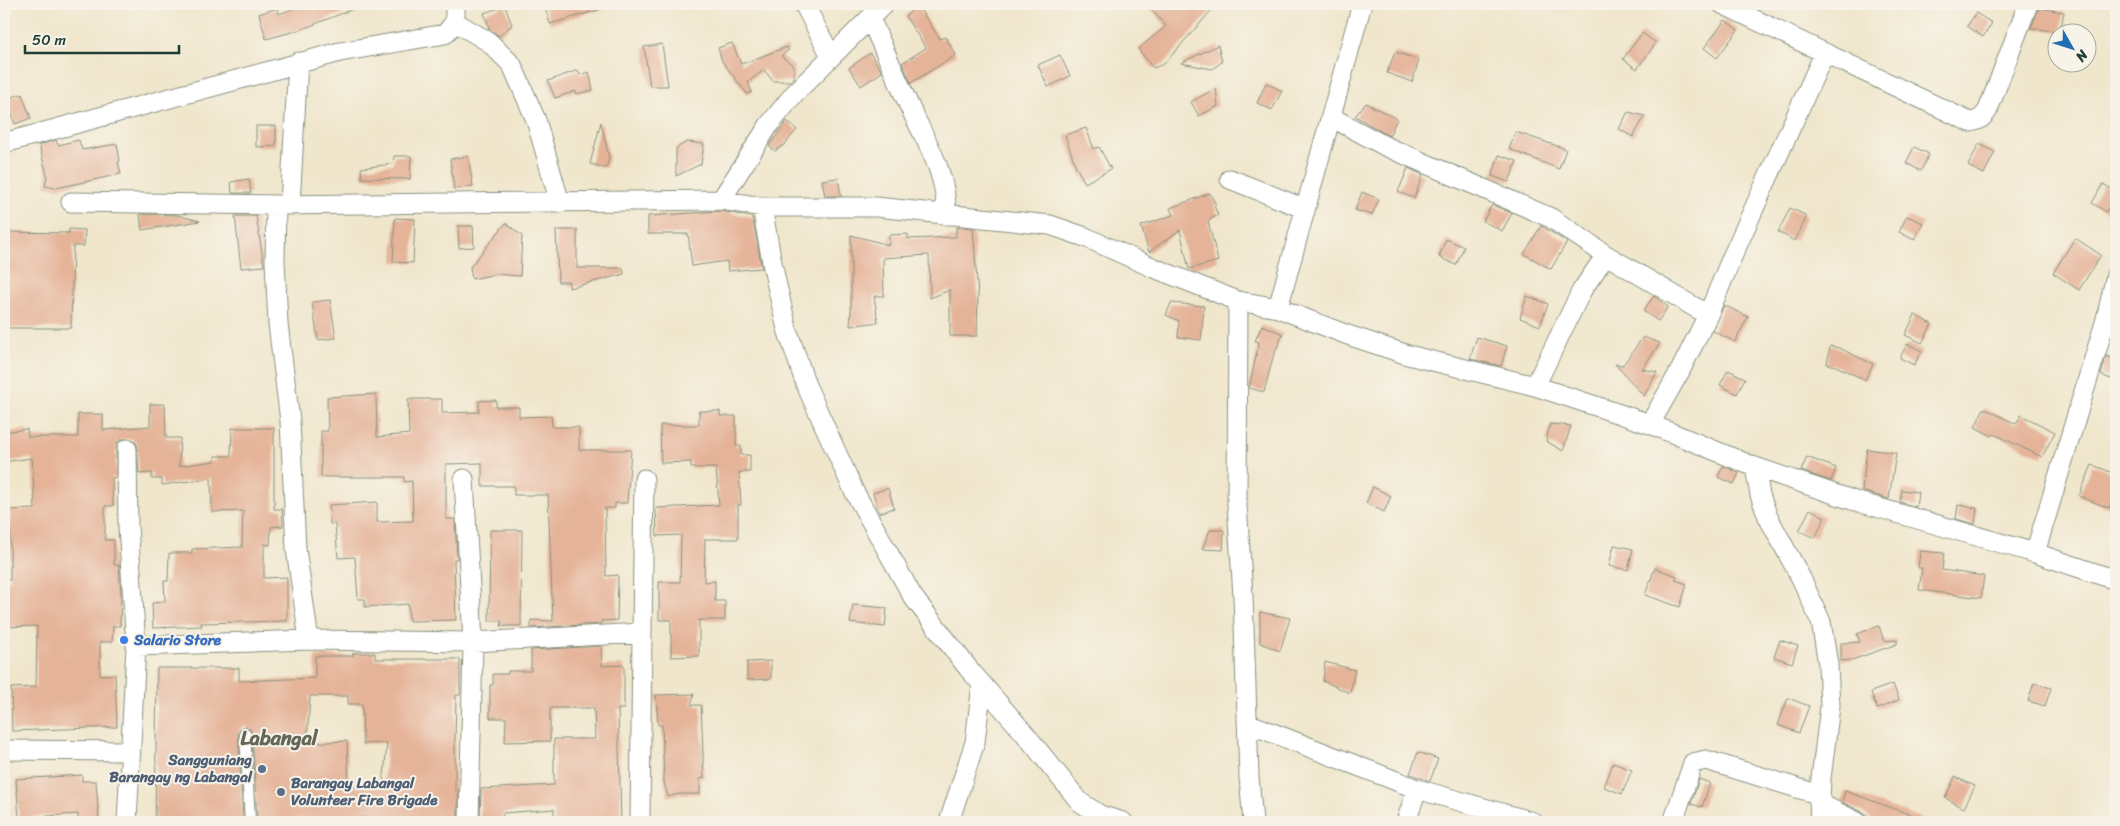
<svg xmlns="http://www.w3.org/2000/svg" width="2120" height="826" viewBox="0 0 2120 826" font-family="Sriracha,sans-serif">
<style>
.building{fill:#e5b398;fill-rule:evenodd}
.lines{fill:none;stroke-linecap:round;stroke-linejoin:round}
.lane-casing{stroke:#889280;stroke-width:12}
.street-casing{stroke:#889280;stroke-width:21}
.lane{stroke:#fff;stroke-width:10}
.street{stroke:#fff;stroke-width:19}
.shop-dot{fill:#3f7fe0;stroke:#f7f3e8;stroke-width:2}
.service-dot{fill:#5c6f8a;stroke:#f7f3e8;stroke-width:2}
.labels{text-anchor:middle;stroke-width:4;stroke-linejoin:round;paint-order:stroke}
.shop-label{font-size:15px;font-weight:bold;fill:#366cbe;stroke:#f7f3e8;text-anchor:start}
.service-label{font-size:15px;font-weight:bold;fill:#4e5e75;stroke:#f7f3e8;text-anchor:end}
.district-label{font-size:20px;font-weight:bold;fill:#646657;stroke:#f7f3e8}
</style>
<rect width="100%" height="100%" fill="#f7f3e8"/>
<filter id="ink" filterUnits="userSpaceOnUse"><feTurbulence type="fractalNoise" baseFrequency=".02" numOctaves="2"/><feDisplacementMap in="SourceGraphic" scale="10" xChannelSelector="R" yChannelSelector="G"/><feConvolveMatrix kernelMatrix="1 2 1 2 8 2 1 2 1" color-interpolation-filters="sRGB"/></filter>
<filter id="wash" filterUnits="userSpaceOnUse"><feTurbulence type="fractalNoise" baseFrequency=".0096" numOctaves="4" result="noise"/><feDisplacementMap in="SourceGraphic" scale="20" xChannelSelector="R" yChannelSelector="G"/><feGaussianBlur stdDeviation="1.12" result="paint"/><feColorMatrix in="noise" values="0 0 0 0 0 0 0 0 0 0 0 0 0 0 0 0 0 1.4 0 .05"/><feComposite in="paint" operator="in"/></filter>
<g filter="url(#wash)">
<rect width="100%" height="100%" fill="#f0e6cc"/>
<g id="blocks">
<path class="building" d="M306,4H363V5L300,30L266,39L259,14L277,8L279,14Z
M544,4H604L605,8L550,24Z
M1146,4H1217L1164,64L1153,68L1138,49L1166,26Z
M505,6L512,25L499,36L490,30L484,13Z
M918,6L940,39L945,37L956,55L911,83L902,63L926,48L905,16Z
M2039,8L2064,12L2060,32L2031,28Z
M1976,13L1992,23L1983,37L1967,26Z
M1725,20L1738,30L1717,58L1704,48Z
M1642,33L1656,43L1637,69L1623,59Z
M732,43L741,64L787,47L789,50L781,56L794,66V78L791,81H773L764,70L748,82L752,92L747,94L722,61L718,48Z
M662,44L668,86H650L644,47Z
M1218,45L1222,62L1212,69L1181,63Z
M1395,52L1419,60L1412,82L1387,73Z
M870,53L882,72L861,86L849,68Z
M1060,55L1070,76L1048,87L1038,65Z
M578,70L580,75L589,72L593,90L576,94V91L555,98L548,81Z
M1266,83L1282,91L1272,110L1257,103Z
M1216,88L1218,106L1199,116L1191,102Z
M22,94L31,118L15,124L6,99Z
M1366,103L1397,119L1389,136L1355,116Z
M1628,112L1645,116L1633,137L1619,129Z
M787,121L797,130L784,145L775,151L769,146Z
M601,122L609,158L606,168L590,164Z
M256,126H276V146L256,147Z
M1086,128L1094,149L1099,147L1111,169L1085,183L1076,167L1065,135Z
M1516,132L1566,149L1559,169L1509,149Z
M56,140L58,145L79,140L82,150L117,144L120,161L118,162L121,174L56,188L45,186L47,175L39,145Z
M687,142L704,144L701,164L676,176V148Z
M1979,144L1995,152L1984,174L1968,166Z
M1914,147L1929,154L1921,171L1906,163Z
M1499,155L1517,161L1509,182L1492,176Z
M394,156H411L410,179L362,178L361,168L393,164Z
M468,156L473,186L454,189L450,159Z
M1408,168L1423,175L1414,198L1398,192Z
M838,178L841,196H825L822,180Z
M249,179L251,193H232L231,182Z
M2103,184L2116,192V196L2106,212L2092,203Z
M1362,192L1379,199L1372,215L1355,210Z
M1210,193L1216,205L1214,206L1218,215L1208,221L1218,261L1189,269L1180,230L1149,252L1141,226L1173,215L1170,208Z
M1492,205L1512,213L1502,231L1483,221Z
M1790,208L1807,216L1795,241L1778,232Z
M720,211L752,217L762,268L728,271L727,261L692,266L688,234H648V216Z
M140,214L177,215L200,221L142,230Z
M235,216H256L264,266L241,268Z
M1907,216L1923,223L1914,240L1899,232Z
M395,218L415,219L413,263L393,262Z
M506,223L522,236L520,276L496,274L472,279L470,267Z
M458,226H473L474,247L459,248Z
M1541,226L1567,242L1551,269L1524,254Z
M962,227L973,228L978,295L977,336H950V290L930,298L929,255L883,258L884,296H874L878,322L850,326L851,310V235L889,245V235L908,234V239L956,237V228Z
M69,229L85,230L84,246H73L71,328H4V232L69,233Z
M556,230H577V268H623L624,274L569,288V282H558Z
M2075,238L2101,255L2079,290L2053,273Z
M1446,239L1464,247L1456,265L1439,257Z
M1527,296L1548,304L1540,326L1520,318Z
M1654,296L1668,307L1658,321L1643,311Z
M330,300L336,338L318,340L312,302Z
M1171,303L1204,306L1201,340L1178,337L1179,321L1166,315Z
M1724,305L1748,317L1735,342L1713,331Z
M1915,315L1932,324L1922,343L1905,335Z
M1262,325L1283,334L1273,357L1264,392L1249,388L1259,342L1255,341Z
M1477,337L1507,346L1501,366L1470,359Z
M1643,337L1660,343L1642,369L1657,372L1644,396L1615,364L1623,365Z
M1907,344L1922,351L1914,365L1900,358Z
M1830,346L1839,348L1873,364L1865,380L1836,366L1827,364Z
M2106,356L2116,360V381L2101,375Z
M1728,370L1745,378L1737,394L1720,385Z
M376,394L377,437L409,434L408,399H442V413L479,412V401L496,400V407H519V417L551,416L552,427H579V450H631L627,503H615V508H605L606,576L618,575L617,620L601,621V624L531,628V620L553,621L548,495H514V486H482V463L446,464V519H455L457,559H454L456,620L409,621L408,604L365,607V599H358L355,557L338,558L335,524H330L329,505L377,502V522L413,521L412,481L404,482V477H321V431H328L327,397Z
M150,404H165L166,438H180L179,466L215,461V456H231L232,428H274V509H282L283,526L271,527L270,545L264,544V578L287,577V621L201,623L202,626L153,628L152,603L165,602L164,581H168L169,553H192V549L242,547L243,511L212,512L211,478L162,485V479H152V473L139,474L137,444L132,439H122L117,443L116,449V477L112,478L113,506H105V540H114V565H119L121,597L120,626H113L112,642H100V675L115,674L117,727L12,731L11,688L36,687L37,626L4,627V580H10V510L35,509L32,458L4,462V432L27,429L28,437H78V414H103V430L150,426Z
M1984,408L2016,424L2021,415L2055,432L2042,457L1994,434L1992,436L1975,427Z
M699,411H720V416H736V446H741V455H750V472H739L741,505H738V539H705L704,582L715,581V601H725V620H699V656L671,657V620H659V582H680L681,535L657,536L656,508L719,505L716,468H691V462L661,463L660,425H699Z
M1550,424L1571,426L1563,451L1546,441Z
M1867,449L1896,453L1889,499L1862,491Z
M1807,457L1836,468L1831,481L1801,471Z
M2092,465L2116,474V488L2109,508L2079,496Z
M1723,466L1739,473L1734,484L1718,477Z
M1373,487L1391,496L1384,512L1366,503Z
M888,488L894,508L879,513L873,493Z
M1902,490L1918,492L1916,507L1900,502Z
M1958,505L1977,508L1975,524L1956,519Z
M1810,509L1825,517L1815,538L1799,531Z
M490,530H522L521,626H501L502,621H489Z
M1210,530H1224L1223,550L1202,549Z
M1614,545L1633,549L1628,570L1609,566Z
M1920,551L1944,553L1942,570L1984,576L1981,598L1919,590L1922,568H1918Z
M1655,568L1677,576L1675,580L1687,584L1680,607L1645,595Z
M853,605L887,608L885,627L850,623Z
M1260,612L1290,618L1280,651L1260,643Z
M1879,626L1884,641L1897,640V644L1852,660L1841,661V643L1860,642L1857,634Z
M1780,640L1798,646L1792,663L1774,657Z
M601,646L602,666L624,665V709H618L621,822H554V809L503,813L502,820H483V818H480L481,789L554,785V739H595L594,708H550V741L505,742L506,718H490V685H493V674H508V671H531V650Z
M353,653H375V659H460V695H456L455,742V790H458V818L417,819V822H368V818L257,819L252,733L250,729L245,726L241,728L238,733L243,819H239V822H155L157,668H239V681L315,678V656H353ZM310,696H348V704H362L363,744L387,743L383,787H349L347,741L307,743Z
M771,661V679L747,680V662Z
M1325,662L1355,670L1350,693L1323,681Z
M2034,683L2051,688L2045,706L2028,701Z
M1893,684L1899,700L1877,709L1871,692Z
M694,694L691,705H701L704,778L700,779V794H679L668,797L664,782L662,725H658L656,695Z
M1788,698L1809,706L1799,733L1778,725Z
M1418,752L1438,759L1430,781L1410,774Z
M1613,763L1632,770L1622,794L1604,787Z
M82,775V781H96L99,821L78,822V814L19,818L16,779Z
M1955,777L1975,786L1964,808L1945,798Z
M1699,779L1710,783L1702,807L1691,804Z
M1845,791L1923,819L1922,822H1870L1871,819L1862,812L1842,802Z"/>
</g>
</g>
<g filter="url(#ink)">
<use href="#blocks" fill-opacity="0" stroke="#889280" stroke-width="1"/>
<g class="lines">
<g class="lane-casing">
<path id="lane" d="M245,733L250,822"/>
</g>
<g class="street-casing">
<path id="street" d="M804,4L831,56
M1722,4L1970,122C1980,121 1983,117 1988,110L2028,4
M870,18C882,45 894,72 906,99C923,137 948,172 946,215
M455,22L489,42L512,65L536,120L560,203
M1331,117L1385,146L1551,218L1606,255
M4,143L340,52L445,34L455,22V4
M1230,179L1305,209
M721,200L769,125L794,94L884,4
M71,202L276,205L721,200L762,207H876L1050,225L1085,237L1154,268L1238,301L1237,504L1243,596L1249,777L1253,822
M276,205L275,261L278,324L290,421L296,549L309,640
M290,205L298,62
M762,207L773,268L787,329L806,385L854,491L913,597L968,668L1025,734L1080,802L1100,815L1123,822
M1238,301L1278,308L1345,334L1408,355L1535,386L1650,424L1755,467L1852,500L2035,553L2116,580
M1278,308L1362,4
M1535,386L1582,290L1606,255L1708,315
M1650,424L1680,371L1708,315L1732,257L1824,54
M127,449L128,526L136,646L127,822
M1755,467L1760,495L1768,517L1802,580L1821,622L1828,664L1830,706L1821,779L1819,822
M464,479L473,642L469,822
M2035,553L2106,319L2116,275
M642,633L644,479
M136,646L309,640L473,642L642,633L640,822
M1247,723L1417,789L1533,822
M4,750L130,751
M1819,803L1857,822
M949,822L975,742L982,684
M1406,822L1417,789
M1673,822L1693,763L1706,760L1820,795"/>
</g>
<use href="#lane" class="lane"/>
<use href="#street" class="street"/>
</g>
</g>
<circle class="shop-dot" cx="124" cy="640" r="5"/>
<g class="service-dot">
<circle cx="262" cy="769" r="5"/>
<circle cx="281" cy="792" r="5"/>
</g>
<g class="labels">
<g class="shop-label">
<text x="134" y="645">Salario Store</text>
</g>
<g class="service-label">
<text x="252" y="765">Sangguniang<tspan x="252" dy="17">Barangay ng Labangal</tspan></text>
<text x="291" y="788" text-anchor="start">Barangay Labangal<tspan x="291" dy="17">Volunteer Fire Brigade</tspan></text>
</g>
<g class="district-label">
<text x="279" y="745">Labangal</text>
</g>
</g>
<rect width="2120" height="826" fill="none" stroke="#f7f3e8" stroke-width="20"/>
<g transform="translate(2072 48) rotate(129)"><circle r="24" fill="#f7f3e8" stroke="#a1aaa0"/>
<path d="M0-4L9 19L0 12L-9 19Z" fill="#1f6fb2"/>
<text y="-8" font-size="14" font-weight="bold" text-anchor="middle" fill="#1f3d34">N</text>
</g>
<path d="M25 45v8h154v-8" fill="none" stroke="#1f3d34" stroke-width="2.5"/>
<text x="32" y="45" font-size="15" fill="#1f3d34" stroke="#f7f3e8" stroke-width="4" paint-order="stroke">50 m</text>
</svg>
